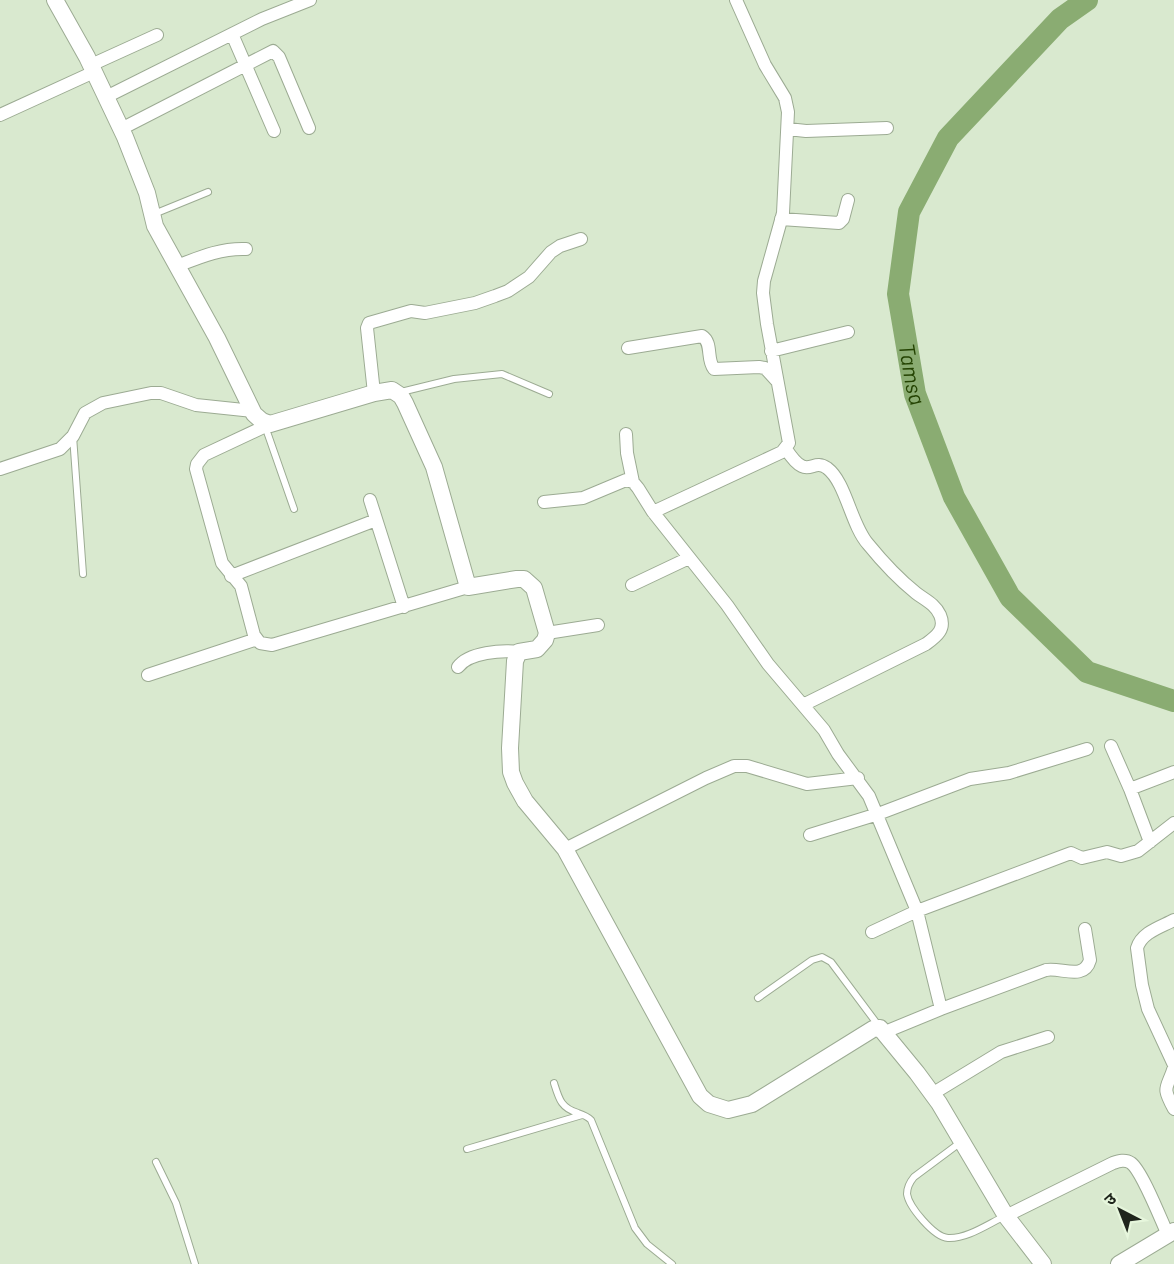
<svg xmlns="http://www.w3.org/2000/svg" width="1174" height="1264" viewBox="0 0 1174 1264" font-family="Barlow,'Noto Sans Devanagari',sans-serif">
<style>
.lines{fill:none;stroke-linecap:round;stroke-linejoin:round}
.river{stroke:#8aac72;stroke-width:22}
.lane-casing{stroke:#9cab93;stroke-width:8}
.street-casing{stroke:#9cab93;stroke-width:14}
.secondary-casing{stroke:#9cab93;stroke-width:18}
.lane{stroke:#fff;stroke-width:6}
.street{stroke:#fff;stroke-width:12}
.secondary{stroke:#fff;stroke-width:16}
.labels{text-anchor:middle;stroke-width:4.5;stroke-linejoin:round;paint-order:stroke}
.water-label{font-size:22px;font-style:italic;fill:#244302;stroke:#e6f6dc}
</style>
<rect width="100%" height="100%" fill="#d9e9cf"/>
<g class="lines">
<path class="river" id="s1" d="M1087,0L1060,19L948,138L909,212L898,294L915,394L954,497L1010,597L1087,672L1174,701"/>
<g class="lane-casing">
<path id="lane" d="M154,214L208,192
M401,392L454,379L502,374L549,394
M265,426L294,509
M73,436L83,574
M758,998L812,960L822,957L831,962L878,1025
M554,1083C559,1099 561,1108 578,1113C584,1115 587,1116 591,1120L635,1228L647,1244L672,1264
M961,1142L914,1177C909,1183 907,1187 907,1194C909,1207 934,1237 948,1238C967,1239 988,1224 1005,1216
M467,1149L582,1115
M156,1162L176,1203L195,1264"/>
</g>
<g class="street-casing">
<path id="street" d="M232,34L274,131
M91,65L157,35
M106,97L262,19L310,0
M0,115L94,72
M121,129L273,51L279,57L309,128
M788,129L806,131L887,128
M781,219L839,223L843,219L848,200
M177,266C200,257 221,248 246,249
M628,348L702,336C713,343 706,359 714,369L759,367L765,368L776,380
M771,351L848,332
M374,393L367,328L369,323L411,311L425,313L475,303L495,296L508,291L529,277L551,252L560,246L581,239
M270,424L204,455L197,464L196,469L222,563L241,586L254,635L260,643L272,645L468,587
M626,434L627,453L633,482
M786,449C808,483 811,457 827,468C846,482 851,525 868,544C881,560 901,581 916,593C925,600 935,604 940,615C946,629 937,636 926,644L803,705
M0,469L60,449L73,436L85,413L103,403L151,393H161L196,405L253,411
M370,500L404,607
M544,502L583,498L626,480L633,482L638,488L653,512L727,605L768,664L824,730L838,754L869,796L917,911L941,1009
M653,512L782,452L789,443L767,324L763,293L764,281L783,213L788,112L785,98L765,65L736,0
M231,576L376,520
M632,585L689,558
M547,633L598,625
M458,667C469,652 502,650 519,652
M148,675L257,639
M1111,746L1130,789L1150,842
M1130,789L1174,772
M810,835L878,814L970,779L1009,773L1087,749
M565,849L706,778L734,766H747L807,784L858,778
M1174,920C1161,927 1142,932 1137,948L1142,985L1148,1009L1174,1065
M872,932L917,911L1071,853L1082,858L1107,852L1121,856L1138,851L1174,823
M885,1032L941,1009L1046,970C1061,967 1084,981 1090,960L1085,929
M1174,1067C1167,1090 1161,1085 1174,1109
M932,1094L1001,1052L1048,1037
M1006,1216L1113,1163C1119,1161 1125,1159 1131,1163C1142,1171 1161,1220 1168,1235"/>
</g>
<g class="secondary-casing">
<path id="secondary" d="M55,0L87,57L125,137L147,193L155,226L217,338L254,414L262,421L270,424L374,393L392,390L401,396L405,403L434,467L468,587L517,579H524L534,588L547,633L545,640L537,649L519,652L515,661L510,748L511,772L515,783L525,801L565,849L700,1096L709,1104L728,1110L752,1104L873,1029L880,1028L917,1073L939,1103L1006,1216L1043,1264
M1119,1264L1174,1231"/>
</g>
<use href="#lane" class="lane"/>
<use href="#street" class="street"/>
<use href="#secondary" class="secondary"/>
</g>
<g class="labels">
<g class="water-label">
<text dy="8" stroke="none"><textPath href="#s1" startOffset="444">Tamsa</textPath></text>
</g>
</g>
<g transform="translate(1120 1210) rotate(318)" stroke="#e6f6dc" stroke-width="4.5" paint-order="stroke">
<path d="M0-4.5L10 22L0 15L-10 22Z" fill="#1f251c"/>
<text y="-9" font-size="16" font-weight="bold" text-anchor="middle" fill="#1f251c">उ</text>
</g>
</svg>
